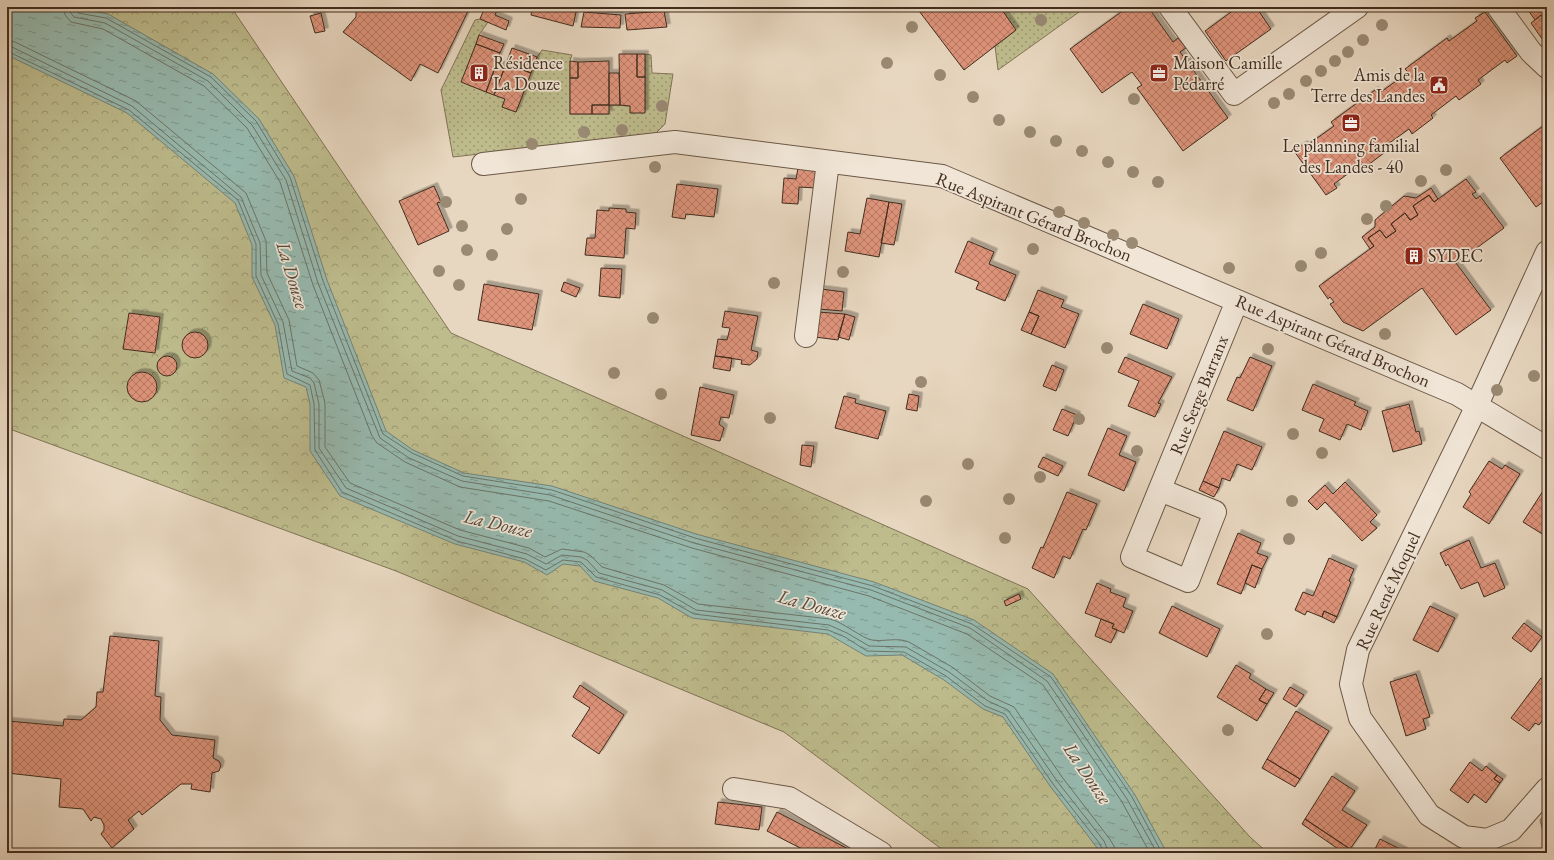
<svg xmlns="http://www.w3.org/2000/svg" width="1554" height="860" viewBox="0 0 1554 860" font-family="'EB Garamond',serif">
<style>
.grass{fill:url(#grass-dots);stroke:#807456}
.forest{fill:url(#forest-crowns);stroke:#807456}
.park{fill:url(#park-tufts);stroke:#807456}
.water{fill:url(#water-ripples);stroke:#758276}
.lines{fill:none;stroke-linecap:round;stroke-linejoin:round}
.shore{stroke:#6c7467;stroke-width:1}
.building{fill:url(#building-cross-hatch);stroke:#412d1e;filter:url(#shadow)}
.minor-casing{stroke:#6b5846;stroke-width:24}
.minor{stroke:#f0e5d6;stroke-width:22}
.tree{fill:#9a8973}
.labels{text-anchor:middle;stroke-width:3.5;stroke-linejoin:round;paint-order:stroke}
.poi-label{font-size:18px;fill:#412d1e;stroke:#f0e5d6;text-anchor:start}
.street-label{font-size:18px;fill:#412d1e;stroke:#f0e5d6}
.water-label{font-size:19px;font-style:italic;fill:#52493b;stroke:#f0e5d6}
</style>
<defs>
<pattern id="grass-dots" width="8" height="8" patternUnits="userSpaceOnUse"><rect width="8" height="8" fill="#bebc8d"/><path d="M2 2h.1M6 6h.1" fill="none" stroke="#9c9973" stroke-width="1.8" stroke-linecap="round"/></pattern>
<pattern id="forest-crowns" width="20" height="18" patternUnits="userSpaceOnUse"><rect width="20" height="18" fill="#bebc8d"/><path d="M2 6a3 3 0 1 1 6 0M12 15a3 3 0 1 1 6 0" fill="none" stroke="#9c9973"/></pattern>
<pattern id="park-tufts" width="24" height="20" patternUnits="userSpaceOnUse"><rect width="24" height="20" fill="#bebc8d"/><path d="M3 7l-1-3M5 7V3M7 7l1-3M15 17l-1-3M17 17v-4M19 17l1-3" fill="none" stroke="#9c9973"/></pattern>
<pattern id="water-ripples" width="26" height="14" patternUnits="userSpaceOnUse"><rect width="26" height="14" fill="#97bab0"/><path d="M2 4q2-2 4 0t4 0M15 11q2-2 4 0t4 0" fill="none" stroke="#7d988f"/></pattern>
<pattern id="building-cross-hatch" width="8" height="8" patternUnits="userSpaceOnUse"><rect width="8" height="8" fill="#df947b"/><path d="M0 0l8 8M0 8l8-8" fill="none" stroke="#b67964"/></pattern>
<filter id="shadow"><feDropShadow dx="3.5" dy="-3.5" stdDeviation="0" flood-color="#0004"/></filter>
</defs>
<rect width="100%" height="100%" fill="#e8d7c0"/>
<filter id="stains"><feTurbulence type="fractalNoise" baseFrequency=".005" numOctaves="4"/><feColorMatrix values="0 0 0 0 .2 0 0 0 0 .09 0 0 0 0 .02 0 0 0 .5 -.17"/></filter>
<radialGradient id="worn" r=".72"><stop offset=".6" stop-color="#630" stop-opacity="0"/><stop offset="1" stop-color="#630" stop-opacity=".3"/></radialGradient>
<path class="grass" d="M998,7H1086L998,70L995,46L1015,31Z
M480,19L488,22L479,35L462,82L505,99L502,107L516,112L537,57L542,50L572,55L570,61V114H609V105L630,106L631,113L645,112V54L651,55L652,73L673,74L665,124L655,134L453,157L441,90L475,20Z"/>
<path class="forest" d="M7,7H231L451,333L1028,589L1250,837L1268,853H947L784,732L396,571L7,428Z"/>
<path class="park" d="M1547,811V848L1540,820Z"/>
<path class="water" d="M7,7H68L108,14L213,74L259,119L294,176L327,280L386,431L413,450L464,473L552,486L696,534L874,582L974,620L1053,674L1135,795L1167,853H1101L1050,786L1003,717L983,709L944,680L902,655L866,656L828,634L692,618L658,598L594,581L580,566L563,564L547,575L524,562L455,544L340,496L310,451V404L306,387L284,378L275,325L252,277V245L235,203L127,113L7,55Z"/>
<g class="lines">
<path class="shore" d="M64,7L65,15L71,22L103,29L204,86L247,128L280,182L313,285L372,436L377,443L405,462L460,487L549,501L692,548L869,596L967,634L1043,685L1122,802L1150,853
M70,7V12L74,17L105,23L208,81L252,125L286,180L318,283L380,438L409,458L462,481L550,495L694,543L871,590L970,628L1047,681L1127,799L1157,853
M75,7L78,13L106,18L211,77L256,121L290,177L323,281L383,434L412,453L463,476L552,490L695,538L873,586L972,624L1051,677L1132,797L1162,853
M7,40L15,42L136,101L246,193L266,241L267,273L289,320L297,366L313,373L319,380L325,403V447L350,483L460,530L529,548L545,557L562,549L584,552L590,555L602,567L664,585L698,604L830,619C843,622 863,639 872,640C884,642 897,637 909,642L952,667L990,696L1014,707L1062,777L1109,838L1114,846L1115,853
M7,46L12,47L132,106L241,197L260,243L261,275L283,322L292,371L310,378L314,383L319,404V448L346,488L458,536L527,554L546,564L562,555L581,557L587,560L599,573L662,590L696,610L829,625L847,633L869,646L906,647L949,672L988,701L1008,710L1057,781L1104,841L1109,853
M7,51L129,110L238,200L256,244V276L278,324L287,374L310,385L314,404L315,450L342,492L457,541L525,559L546,570L563,560L581,562L596,577L660,595L694,614L828,630L845,637L867,651L904,652L946,676L985,706L1005,714L1053,784L1100,844L1104,853"/>
</g>
<path class="building" d="M356,7H470L438,73L420,64L411,81L343,32L356,17Z
M485,7L497,10L495,15L509,21L506,30L480,19Z
M532,7H555L576,12L573,26L531,15Z
M916,7H1000L1016,30L964,70Z
M1128,7H1148L1173,42L1178,38L1186,48L1180,52L1228,118L1183,151L1137,88L1142,85L1132,72L1102,93L1070,49Z
M1238,7H1256L1271,29L1226,61L1205,31Z
M1526,7H1547V24L1541,15L1535,20Z
M664,11L667,27L627,30L625,14Z
M584,12L621,15L620,28L581,27Z
M1485,12L1517,56L1507,63L1505,60L1478,80L1481,84L1459,100L1456,96L1431,115L1433,118L1412,134L1409,129L1381,149L1384,153L1364,168L1361,164L1334,184L1337,188L1326,195L1294,151L1304,144L1306,146L1334,126L1331,122L1375,90L1378,94L1399,79L1408,72L1405,69L1447,38L1449,41L1477,21L1475,18Z
M321,13L325,31L315,33L310,16Z
M1541,15L1547,24V41L1545,43L1531,23Z
M479,35L504,44L500,53L476,44Z
M476,44L500,53L486,92L461,82Z
M512,48L529,54L523,70L531,73L516,112L502,107L505,99L494,95Z
M529,54L537,57L531,73L523,70Z
M619,54H637V77H645V113H630V106L620,105Z
M637,54H645V77H637Z
M570,61L578,62V78H570Z
M609,61V105H592V114H570V78H578V62Z
M497,63L505,67L494,95L486,92Z
M609,73H619L620,105H609Z
M592,105H609V114H592Z
M1547,123V199L1536,207L1500,158Z
M798,168L818,169L816,188L799,187L798,204L782,203L784,178L796,179Z
M1466,179L1476,192L1472,194L1476,199L1480,196L1504,228L1456,263L1491,310L1456,335L1422,288L1363,331L1343,322L1330,304L1334,302L1330,297L1328,299L1319,286L1374,246L1368,238L1380,230L1386,238L1396,231L1391,224L1405,213L1410,220L1418,215L1413,206L1429,195L1434,202Z
M677,184L718,189L714,217L686,214L685,219L672,217Z
M434,186L441,202L437,203L449,231L418,245L399,201Z
M1431,188L1438,199L1434,202L1429,195L1413,206L1418,215L1410,220L1405,213L1391,224L1396,231L1386,238L1380,230L1368,238L1374,246L1370,249L1362,237L1375,227V220L1404,196L1416,198Z
M867,198L889,202L879,257L845,251L848,232L860,234Z
M889,202L902,204L894,245L881,243Z
M609,208L626,209V212L636,213L635,229L626,228L624,258L585,255L587,238H595L597,210L609,211Z
M968,241L994,252L989,264L1016,275L1005,301L976,289L979,282L955,272Z
M601,268L622,269L620,298L599,296Z
M564,282L580,288L576,297L561,291Z
M484,284L539,294L532,330L478,320Z
M821,289L844,292L842,311L819,309Z
M1038,290L1064,300L1061,307L1079,314L1065,348L1031,334L1039,316L1029,312Z
M1143,304L1179,319L1167,349L1130,334Z
M725,311L758,316L751,350L758,352L757,359L750,365L741,364L742,360L715,356L718,339L727,340L730,328L722,327Z
M818,312L845,314L838,340L815,337Z
M1029,312L1039,316L1031,334L1021,330Z
M129,313L160,317L155,353L123,349Z
M845,314L855,317L849,340L838,337Z
M182 345a13 13 0 1 1 26 0a13 13 0 1 1-26 0Z
M157 366a10 10 0 1 1 20 0a10 10 0 1 1-20 0Z
M715,356L732,358L730,371L713,368Z
M1125,357L1172,377L1158,403L1161,404L1155,417L1128,406L1139,381L1118,372Z
M1250,357L1272,366L1253,411L1227,400L1237,377L1240,378Z
M1052,365L1064,370L1056,391L1043,386Z
M127 387a15 15 0 1 1 30 0a15 15 0 1 1-30 0Z
M1313,384L1356,402L1354,405L1368,411L1361,430L1347,424L1340,440L1319,431L1324,419L1302,410Z
M700,387L734,395L729,418L721,417L719,424L724,428L720,441L691,435Z
M909,394L919,396L917,411L906,409Z
M844,396L856,399L855,403L886,411L878,439L835,428Z
M1409,404L1416,432L1419,431L1422,444L1393,452L1382,411Z
M1062,409L1077,415L1068,436L1053,430Z
M1108,428L1127,436L1119,455L1136,462L1124,491L1088,475Z
M1224,431L1262,447L1252,470L1237,464L1230,481L1222,478L1219,488L1203,481Z
M802,445L814,446L811,467L800,465Z
M1043,457L1063,466L1058,476L1038,467Z
M1489,461L1502,469L1505,465L1520,474L1489,524L1463,507L1471,494L1469,492Z
M1203,481L1219,488L1214,497L1199,490Z
M1345,482L1377,515L1370,522L1377,528L1362,541L1325,502L1317,510L1308,501L1325,485L1333,494Z
M1543,491L1547,494V537L1523,522Z
M1067,492L1097,504L1086,530L1083,529L1070,559L1063,556L1054,578L1032,568L1041,547L1043,548Z
M1238,533L1261,543L1257,553L1268,557L1262,569L1252,565L1241,594L1217,584Z
M1469,540L1481,568L1495,563L1505,588L1484,597L1478,582L1461,589L1448,564L1446,566L1440,553Z
M1329,558L1354,569L1349,581L1351,582L1337,617L1324,611L1322,617L1307,611L1305,615L1295,610L1303,592L1313,596Z
M1252,565L1262,569L1255,588L1245,583Z
M1097,583L1111,589L1110,592L1126,598L1123,607L1133,611L1124,633L1112,628L1114,624L1085,613Z
M1019,594L1021,599L1006,606L1004,601Z
M1172,606L1220,629L1207,657L1159,633Z
M1430,606L1455,618L1438,652L1413,640Z
M1324,611L1337,617L1334,623L1322,617Z
M1101,619L1114,624L1112,628L1117,630L1111,643L1095,636Z
M1524,623L1542,637L1531,652L1512,638Z
M110,636L159,641L155,696L161,697L160,720L172,735L215,740L213,758L219,761L221,765L219,771L212,773L210,792L191,789L192,784H181L142,815L139,811L128,820L134,829L112,848L101,834L104,830V825L101,819L94,817L91,821L83,809L59,807L61,779L7,773L8,721L63,726L64,719L81,720L96,707L97,692H103Z
M1236,665L1251,674L1249,678L1266,689L1259,700L1267,704L1257,721L1217,697Z
M1416,674L1430,717L1423,719L1426,729L1406,736L1390,682Z
M1541,678L1547,682V714L1539,725L1535,723L1529,731L1511,718Z
M580,685L624,715L599,754L572,736L590,708L573,697Z
M1290,687L1304,695L1296,707L1283,699Z
M1266,689L1274,693L1267,704L1259,700Z
M1296,711L1329,731L1300,779L1267,759Z
M1267,759L1300,779L1295,787L1262,768Z
M1470,762L1482,771L1486,766L1497,775L1494,779L1500,783L1486,803L1474,794L1468,803L1450,790Z
M1497,775L1503,779L1500,783L1494,779Z
M1332,776L1355,791L1342,810L1367,825L1350,849L1305,819Z
M718,802L762,807L759,830L715,824Z
M777,812L856,853H810L767,831Z
M1305,819L1350,849L1348,853H1344L1302,824Z
M1380,839L1404,851L1403,853H1373Z"/>
<g class="lines">
<g class="minor-casing">
<path id="minor" d="M1170,7L1234,94L1357,7
M1498,7L1531,52L1547,67
M483,164L675,142L942,176L1457,394L1547,448
M1547,252L1471,418L1358,650L1351,684L1360,718L1429,815L1464,837L1487,840L1511,830L1547,789
M806,336L828,162
M1160,490L1215,512L1188,581L1132,557L1237,301
M734,789L789,798L881,853"/>
</g>
<use href="#minor" class="minor"/>
</g>
<g class="tree">
<circle cx="1041" cy="20" r="6"/>
<circle cx="1382" cy="25" r="6"/>
<circle cx="912" cy="27" r="6"/>
<circle cx="1363" cy="40" r="6"/>
<circle cx="1348" cy="52" r="6"/>
<circle cx="1335" cy="61" r="6"/>
<circle cx="887" cy="63" r="6"/>
<circle cx="1321" cy="71" r="6"/>
<circle cx="940" cy="75" r="6"/>
<circle cx="1306" cy="81" r="6"/>
<circle cx="1289" cy="94" r="6"/>
<circle cx="973" cy="97" r="6"/>
<circle cx="1134" cy="99" r="6"/>
<circle cx="1274" cy="103" r="6"/>
<circle cx="662" cy="106" r="6"/>
<circle cx="999" cy="120" r="6"/>
<circle cx="622" cy="130" r="6"/>
<circle cx="584" cy="132" r="6"/>
<circle cx="1030" cy="132" r="6"/>
<circle cx="1056" cy="141" r="6"/>
<circle cx="532" cy="144" r="6"/>
<circle cx="1082" cy="151" r="6"/>
<circle cx="1108" cy="162" r="6"/>
<circle cx="655" cy="167" r="6"/>
<circle cx="1446" cy="170" r="6"/>
<circle cx="1133" cy="172" r="6"/>
<circle cx="1421" cy="181" r="6"/>
<circle cx="1158" cy="182" r="6"/>
<circle cx="521" cy="199" r="6"/>
<circle cx="446" cy="202" r="6"/>
<circle cx="1386" cy="206" r="6"/>
<circle cx="1059" cy="212" r="6"/>
<circle cx="1367" cy="219" r="6"/>
<circle cx="1084" cy="223" r="6"/>
<circle cx="462" cy="226" r="6"/>
<circle cx="507" cy="229" r="6"/>
<circle cx="1113" cy="235" r="6"/>
<circle cx="1132" cy="243" r="6"/>
<circle cx="1033" cy="249" r="6"/>
<circle cx="467" cy="250" r="6"/>
<circle cx="1321" cy="253" r="6"/>
<circle cx="492" cy="255" r="6"/>
<circle cx="1301" cy="266" r="6"/>
<circle cx="1229" cy="268" r="6"/>
<circle cx="439" cy="271" r="6"/>
<circle cx="843" cy="272" r="6"/>
<circle cx="774" cy="283" r="6"/>
<circle cx="459" cy="285" r="6"/>
<circle cx="653" cy="318" r="6"/>
<circle cx="1385" cy="334" r="6"/>
<circle cx="1107" cy="348" r="6"/>
<circle cx="1268" cy="349" r="6"/>
<circle cx="614" cy="373" r="6"/>
<circle cx="1534" cy="376" r="6"/>
<circle cx="921" cy="382" r="6"/>
<circle cx="1497" cy="390" r="6"/>
<circle cx="661" cy="394" r="6"/>
<circle cx="770" cy="418" r="6"/>
<circle cx="1079" cy="419" r="6"/>
<circle cx="1293" cy="434" r="6"/>
<circle cx="1137" cy="451" r="6"/>
<circle cx="1322" cy="453" r="6"/>
<circle cx="968" cy="464" r="6"/>
<circle cx="1040" cy="477" r="6"/>
<circle cx="1009" cy="499" r="6"/>
<circle cx="926" cy="501" r="6"/>
<circle cx="1292" cy="501" r="6"/>
<circle cx="1005" cy="538" r="6"/>
<circle cx="1289" cy="539" r="6"/>
<circle cx="1267" cy="634" r="6"/>
<circle cx="1228" cy="730" r="6"/>
</g>
<defs>
<g id="building-square" transform="scale(1)"><rect x="-9" y="-9" width="18" height="18" rx="4" fill="#8f2418" stroke="#f0e5d6"/><path d="M-4-6H4V6H1V3H-1V6H-4ZM-2.5-4.3h1.7v1.8h-1.7ZM.8-4.3h1.7v1.8H.8ZM-2.5-1h1.7V.8h-1.7ZM.8-1h1.7V.8H.8Z" fill="#fff"/></g>
<g id="office-square" transform="scale(1)"><rect x="-9" y="-9" width="18" height="18" rx="4" fill="#8f2418" stroke="#f0e5d6"/><path d="M-6-3h4V-5.5h4V-3h4V5H-6ZM-1-4.5V-3h2v-1.5ZM-6 0V1H6V0Z" fill="#fff"/></g>
<g id="civic-square" transform="scale(1)"><rect x="-9" y="-9" width="18" height="18" rx="4" fill="#8f2418" stroke="#f0e5d6"/><path d="M-.6-6.5H3V-4.5H.6V-3L4-1V1h2V6H-6V1h2V-1L-.6-3ZM-1.2 2.5V6h2.4V2.5Z" fill="#fff"/></g>
</defs>
<g fill-rule="evenodd">
<use href="#building-square" x="479" y="73"/>
<use href="#office-square" x="1159" y="73"/>
<use href="#civic-square" x="1439" y="85"/>
<use href="#office-square" x="1351" y="123"/>
<use href="#building-square" x="1414" y="256"/>
</g>
<g class="labels">
<g class="poi-label">
<text x="493" y="69">Résidence<tspan x="493" dy="21">La Douze</tspan></text>
<text x="1173" y="69">Maison Camille<tspan x="1173" dy="21">Pédarré</tspan></text>
<text x="1425" y="81" text-anchor="end">Amis de la<tspan x="1425" dy="21">Terre des Landes</tspan></text>
<text x="1351" y="152" text-anchor="middle">Le planning familial<tspan x="1351" dy="21">des Landes - 40</tspan></text>
<text x="1428" y="262">SYDEC</text>
</g>
<g class="street-label">
<text transform="translate(1034 217) rotate(22)" y="6">Rue Aspirant Gérard Brochon</text>
<text transform="translate(1333 341) rotate(23)" y="6">Rue Aspirant Gérard Brochon</text>
<text transform="translate(1199 395) rotate(-68)" y="6">Rue Serge Barranx</text>
<text transform="translate(1388 591) rotate(-65)" y="6">Rue René Moquel</text>
</g>
<g class="water-label">
<text transform="translate(293 275) rotate(73)" y="7">La Douze</text>
<text transform="translate(498 523) rotate(13)" y="7">La Douze</text>
<text transform="translate(812 604) rotate(15)" y="7">La Douze</text>
<text transform="translate(1088 773) rotate(56)" y="7">La Douze</text>
</g>
</g>
<rect width="1554" height="860" fill="none" stroke="#e8d7c0" stroke-width="24"/>
<rect x="8" y="8" width="1538" height="844" fill="none" stroke="#412d1e" stroke-width="2"/>
<rect x="12" y="12" width="1530" height="836" fill="none" stroke="#412d1e"/>
<rect width="100%" height="100%" filter="url(#stains)"/>
<rect width="100%" height="100%" fill="url(#worn)"/>
</svg>
